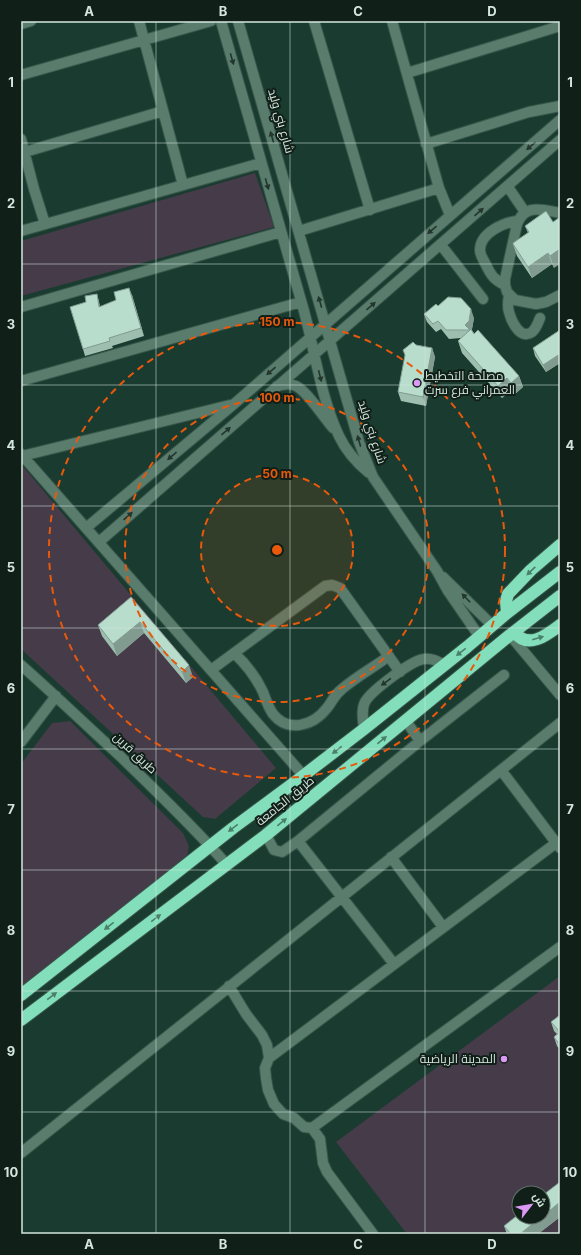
<svg xmlns="http://www.w3.org/2000/svg" width="581" height="1255" viewBox="0 0 581 1255" font-family="Inter,Cairo,sans-serif">
<style>
.green{fill:#453b49;fill-rule:evenodd}
.lines{fill:none;stroke-linecap:round;stroke-linejoin:round}
.minor-casing{stroke:#38574b;stroke-width:12}
.highway-casing{stroke:#38574b;stroke-width:14}
.minor{stroke:#597c6d;stroke-width:10}
.highway{stroke:#83dfbb;stroke-width:12}
.wall{fill:#9ebeb0}
.shaded-wall{fill:#819b90}
.building{fill:#b8ddcd;stroke:#819b90}
.oneway{fill:#23362e}
.oneway2{fill:#4a7f6a}
.grid{fill:none;stroke:#d4e7de;stroke-width:1;stroke-opacity:0.55}
.ring{fill:none;stroke:#e8590c;stroke-width:2;stroke-dasharray:7 5}
.poi-dot{fill:#db99f5;stroke:#111f19;stroke-width:1.5}
.labels{text-anchor:middle;stroke-width:4;stroke-linejoin:round;paint-order:stroke}
.street-label{font-size:12px;fill:#d4e7de;stroke:#111f19}
.poi-label{font-size:12px;fill:#d4e7de;stroke:#111f19;text-anchor:start}
.centre{fill:#e8590c;stroke:#111f19;stroke-width:2}
.ring-label{font-size:12px;text-anchor:middle;font-weight:bold;fill:#e8590c;stroke:#111f19;stroke-width:4;stroke-linejoin:round;paint-order:stroke}
.neatline{fill:none;stroke:#d4e7de;stroke-width:1.5}
.grid-label{font-size:13px;text-anchor:middle;font-weight:bold;fill:#d4e7de}
</style>
<rect width="100%" height="100%" fill="#1a3b2f"/>
<path class="green" d="M255,173L274,227L21,296V241Z
M21,464L276,768L215,819L203,817L21,649Z
M70,721L183,833L189,846L186,861L21,991V764L52,723Z
M560,976V1234H407L336,1142ZM519,1193H543V1217H519Z"/>
<g class="lines">
<g class="minor-casing">
<path id="minor" d="M139,21L183,185
M221,21C249,118 276,215 304,311C315,352 321,398 339,436C346,451 357,463 369,473
M238,21L359,442L373,477L437,571L448,591L479,636
M314,21L370,210
M392,21L439,188L450,215
M21,24L31,21
M407,73L560,26
M21,75L211,21
M21,139L34,189L45,224
M426,144L529,112L560,106
M25,152L163,111
M508,187L525,212
M560,213C543,210 525,203 517,224L505,279V285L507,292L515,300L536,304L546,302L560,295
M21,231L261,163
M299,231L439,188
M441,245L483,299
M505,285C494,280 491,275 486,265C484,260 480,256 480,250C480,233 504,222 518,221
M509,295C508,301 507,306 509,312C511,320 520,341 532,332C536,329 538,323 540,318
M21,307L281,232
M21,381L301,302
M277,386C284,384 290,383 296,386C307,391 324,418 333,428
M21,454L303,775
M22,456L230,405
M86,528L234,404L560,120
M99,542L560,140
M443,577L493,626
M510,635L560,695
M234,653C246,664 256,677 263,692C266,700 268,707 273,714C288,733 313,726 327,708C333,701 333,696 342,689C356,677 374,667 389,656
M21,665C55,695 87,726 120,756C156,791 193,826 227,865
M211,670L325,586L332,585L340,588L400,672
M406,721L420,741
M364,729C363,720 361,710 365,702C371,691 412,660 424,659C432,658 437,661 444,665
M21,742L56,696
M501,770L560,848
M266,835L274,850L282,852L298,841L420,741L504,675
M298,841L394,964
M391,857L443,927
M229,986L246,1014L262,1035L267,1045L269,1058L265,1068L266,1078L268,1090L274,1104L283,1114L294,1118L304,1127L312,1128L560,947
M269,1058L556,843
M312,1128L320,1139L323,1163L327,1172L373,1234
M21,1153L560,723"/>
</g>
<g class="highway-casing">
<path id="highway" d="M507,613L506,601L508,594L531,570L560,545
M514,632C528,650 547,635 560,625
M21,995L233,828L295,782L364,729L467,647L507,613L560,572
M21,1020L266,835L510,635L560,596"/>
</g>
<use href="#minor" class="minor"/>
<use href="#highway" class="highway"/>
</g>
<path class="wall" d="M553,222L554,268L552,264L532,278L517,256L513,244L528,233L525,226Z
M97,294L99,302L100,307L132,295L144,336L112,346L113,348L85,356L83,349Z
M438,306L474,318L472,329L471,330L519,376L523,387L515,394L511,390L502,398L462,353L458,341L461,338L449,339L441,329L436,332L427,322L424,314Z
M560,330V363L546,372L535,356L533,348Z
M416,345L432,348L435,357L426,406L401,401L398,392Z
M131,597L193,677L186,683L144,633L117,656L102,636L98,625Z
M560,1015V1050L557,1046L554,1037L557,1034L554,1031L551,1022Z
M560,1182V1217L538,1234H507L504,1226Z"/>
<path class="shaded-wall" d="M560,249V264L554,268L550,256Z
M548,253L552,264L532,278L528,267Z
M129,288L132,295L144,336L141,328Z
M97,294L99,302L102,315L99,307Z
M471,309L474,318L472,329L470,331L465,325Z
M432,348L435,357L426,406L423,397Z
M560,354V363L546,372L543,365Z
M519,376L523,387L515,394L511,383Z
M507,378L511,390L502,398L498,386Z
M140,622L144,633L117,656L113,644Z
M189,665L193,677L186,683L182,672Z
M560,1202V1217L538,1234H520L541,1217H543V1216Z"/>
<path class="building" d="M546,211L553,222L560,217V249L550,256L548,253L528,267L513,244V243L529,232L525,226Z
M129,288L141,328L109,338L110,341L83,349L70,307L86,302L85,296L97,294L99,307L116,300L114,292Z
M448,297L461,298L471,309L469,321L465,325L470,330H446L438,321L433,324L424,314L436,304L438,306Z
M471,329L474,334L478,330L519,376L511,383L507,378L498,386L458,341Z
M560,330V354L543,365L533,348Z
M413,342L416,345L432,348L423,397L398,392L405,355L403,350Z
M131,597L189,665L182,672L140,622L113,644L98,625Z
M560,1015V1045L554,1037L560,1032L551,1022Z
M560,1182V1202L543,1216V1195Z
M519,1214V1217H541L520,1234H511L504,1226Z"/>
<defs><path id="oneway-solid" d="M-6-.8H1V-3.2L6.5 0L1 3.2V.8H-6Z"/></defs>
<g class="oneway">
<use href="#oneway-solid" transform="translate(232 59) rotate(74)"/>
<use href="#oneway-solid" transform="translate(272 137) rotate(-106)"/>
<use href="#oneway-solid" transform="translate(531 146) rotate(139)"/>
<use href="#oneway-solid" transform="translate(267 184) rotate(74)"/>
<use href="#oneway-solid" transform="translate(479 212) rotate(-41)"/>
<use href="#oneway-solid" transform="translate(432 230) rotate(139)"/>
<use href="#oneway-solid" transform="translate(320 302) rotate(-106)"/>
<use href="#oneway-solid" transform="translate(371 306) rotate(-41)"/>
<use href="#oneway-solid" transform="translate(271 371) rotate(139)"/>
<use href="#oneway-solid" transform="translate(320 376) rotate(76)"/>
<use href="#oneway-solid" transform="translate(226 431) rotate(-41)"/>
<use href="#oneway-solid" transform="translate(359 441) rotate(-106)"/>
<use href="#oneway-solid" transform="translate(172 456) rotate(140)"/>
<use href="#oneway-solid" transform="translate(128 516) rotate(-41)"/>
<use href="#oneway-solid" transform="translate(466 598) rotate(-134)"/>
<use href="#oneway-solid" transform="translate(386 682) rotate(144)"/>
</g>
<g class="oneway2">
<use href="#oneway-solid" transform="translate(531 571) rotate(136)"/>
<use href="#oneway-solid" transform="translate(538 638) rotate(-16)"/>
<use href="#oneway-solid" transform="translate(461 652) rotate(142)"/>
<use href="#oneway-solid" transform="translate(382 740) rotate(-39)"/>
<use href="#oneway-solid" transform="translate(337 750) rotate(142)"/>
<use href="#oneway-solid" transform="translate(282 822) rotate(-39)"/>
<use href="#oneway-solid" transform="translate(233 828) rotate(142)"/>
<use href="#oneway-solid" transform="translate(156 918) rotate(-37)"/>
<use href="#oneway-solid" transform="translate(109 926) rotate(142)"/>
<use href="#oneway-solid" transform="translate(52 996) rotate(-37)"/>
</g>
<path class="grid" d="M156,21V1234M290,21V1234M425,21V1234M21,143H560M21,264H560M21,385H560M21,506H560M21,628H560M21,749H560M21,870H560M21,991H560M21,1112H560"/>
<circle cx="277" cy="550" r="76" fill="#e8590c" fill-opacity=".12"/>
<g class="ring">
<circle cx="277" cy="550" r="76"/>
<circle cx="277" cy="550" r="152"/>
<circle cx="277" cy="550" r="228"/>
</g>
<g class="poi-dot">
<circle cx="417" cy="383" r="4"/>
<circle cx="504" cy="1059" r="4"/>
</g>
<g class="labels">
<g class="street-label">
<text transform="translate(281 121) rotate(74)" y="4">شارع بني وليد</text>
<text transform="translate(372 432) rotate(72)" y="4">شارع بني وليد</text>
<text transform="translate(135 753) rotate(43)" y="4">طريق قرين</text>
<text transform="translate(285 801) rotate(-39)" y="4">طريق الجامعة</text>
</g>
<g class="poi-label">
<text x="425" y="380">مصلحة التخطيط<tspan x="425" dy="14">العمراني فرع سرت</tspan></text>
<text x="496" y="1063" text-anchor="end">المدينة الرياضية</text>
</g>
</g>
<circle cx="277" cy="550" r="6" class="centre"/>
<g class="ring-label">
<text x="277" y="326">150 m</text>
<text x="277" y="402">100 m</text>
<text x="277" y="478">50 m</text>
</g>
<rect width="581" height="1255" fill="none" stroke="#111f19" stroke-width="44"/>
<g transform="translate(531 1205) rotate(59)"><circle r="19" fill="#111f19" stroke="#5f6f68"/>
<path d="M0-3L7 15L0 10L-7 15Z" fill="#db99f5"/>
<text y="-6" font-size="11" font-weight="bold" text-anchor="middle" fill="#d4e7de">ش</text>
</g>
<rect x="22" y="22" width="537" height="1211" class="neatline"/>
<g class="grid-label">
<text x="89" y="16">A</text>
<text x="223" y="16">B</text>
<text x="358" y="16">C</text>
<text x="492" y="16">D</text>
<text x="11" y="87">1</text>
<text x="570" y="87">1</text>
<text x="11" y="208">2</text>
<text x="570" y="208">2</text>
<text x="11" y="329">3</text>
<text x="570" y="329">3</text>
<text x="11" y="450">4</text>
<text x="570" y="450">4</text>
<text x="11" y="572">5</text>
<text x="570" y="572">5</text>
<text x="11" y="693">6</text>
<text x="570" y="693">6</text>
<text x="11" y="814">7</text>
<text x="570" y="814">7</text>
<text x="11" y="935">8</text>
<text x="570" y="935">8</text>
<text x="11" y="1056">9</text>
<text x="570" y="1056">9</text>
<text x="11" y="1177">10</text>
<text x="570" y="1177">10</text>
<text x="89" y="1249">A</text>
<text x="223" y="1249">B</text>
<text x="358" y="1249">C</text>
<text x="492" y="1249">D</text>
</g>
</svg>
